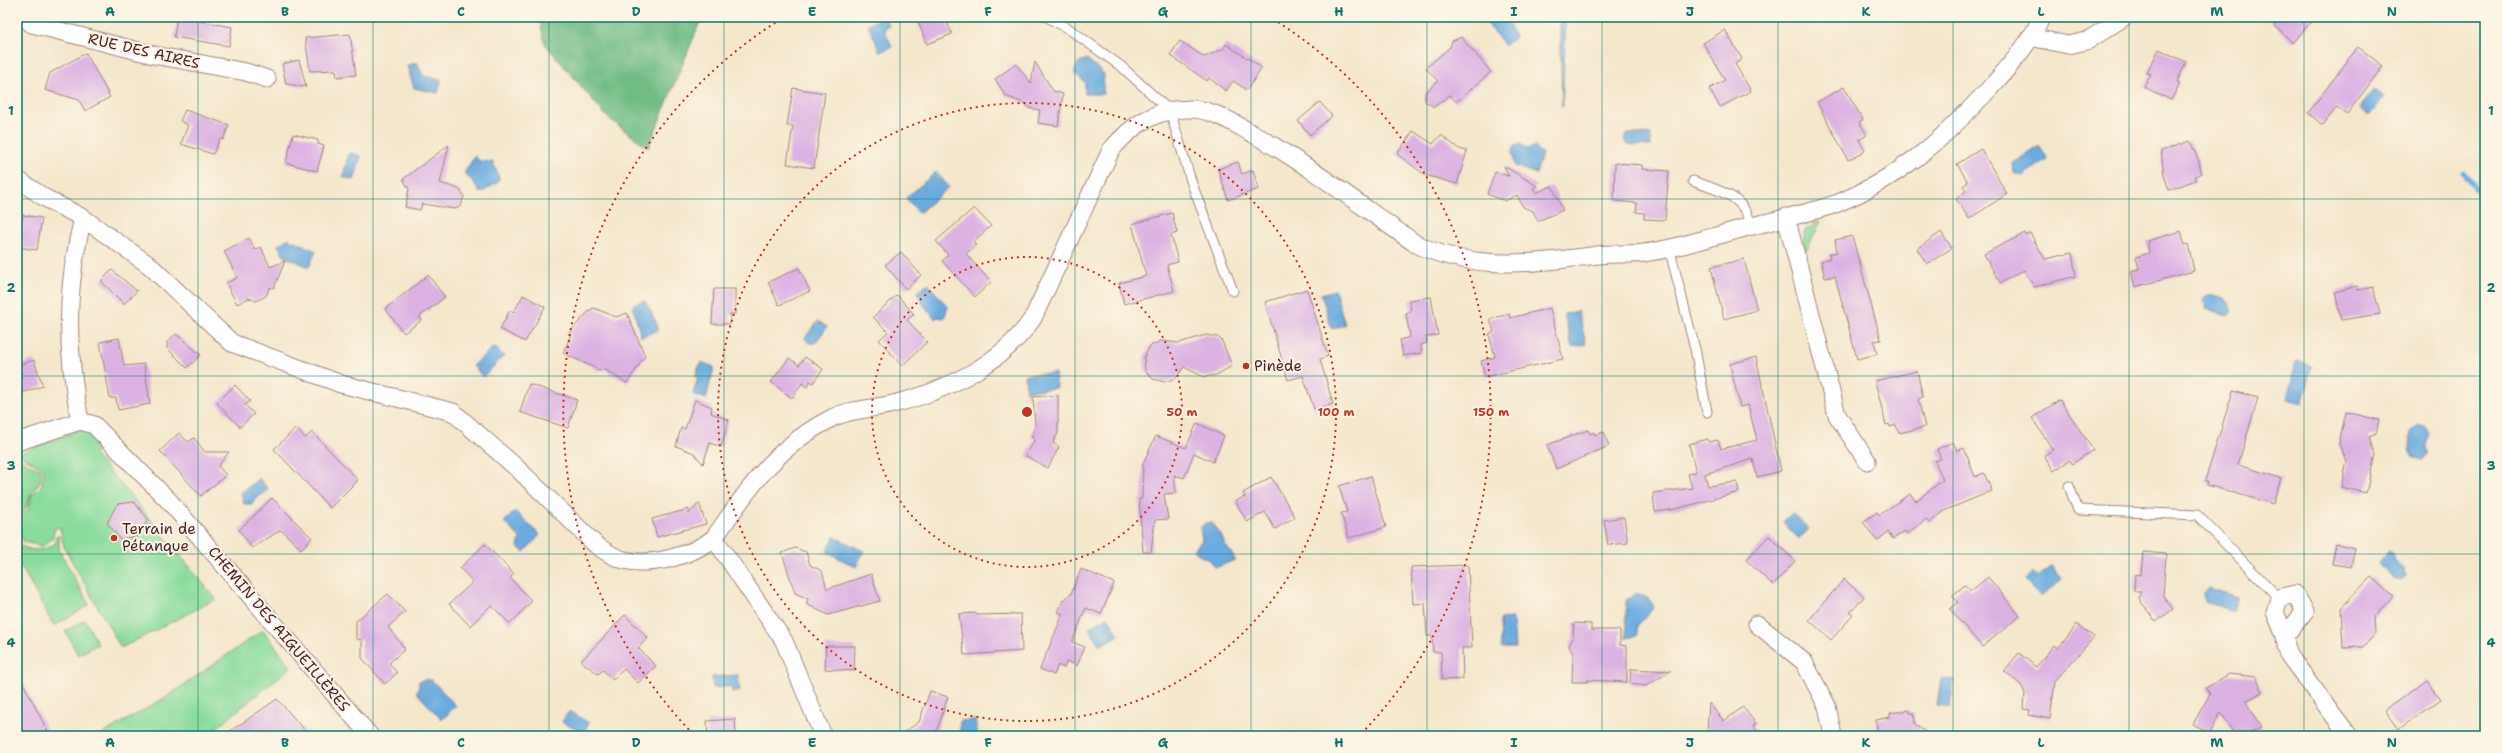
<svg xmlns="http://www.w3.org/2000/svg" width="2502" height="753" viewBox="0 0 2502 753" font-family="'Shantell Sans',sans-serif">
<style>
.green{fill:#8adc9d;stroke:#6a7e64}
.forest{fill:#6fbc84;stroke:#5c6e58}
.water{fill:#6bacdf;stroke:#5a6685}
.lines{fill:none;stroke-linecap:round;stroke-linejoin:round}
.stream{stroke:#6bacdf;stroke-width:6}
.building{fill:#dcb2e3}
.lane-casing{stroke:#9f837c;stroke-width:11}
.street-casing{stroke:#9f837c;stroke-width:19}
.lane{stroke:#fff;stroke-width:9}
.street{stroke:#fff;stroke-width:17}
.grid{fill:none;stroke:#0f766e;stroke-width:1;stroke-opacity:0.55}
.ring{fill:none;stroke:#c8321e;stroke-width:2;stroke-dasharray:2 4}
.poi-dot{fill:#c8321e;stroke:#fcf5e5;stroke-width:1.5}
.labels{text-anchor:middle;stroke-width:4;stroke-linejoin:round;paint-order:stroke}
.street-label{font-size:15px;fill:#4a1f2b;stroke:#fcf5e5}
.poi-label{font-size:15px;fill:#4a1f2b;stroke:#fcf5e5;text-anchor:start}
.centre{fill:#c8321e;stroke:#fcf5e5;stroke-width:2}
.ring-label{font-size:12px;text-anchor:middle;font-weight:bold;fill:#c8321e;stroke:#fcf5e5;stroke-width:4;stroke-linejoin:round;paint-order:stroke}
.neatline{fill:none;stroke:#0f766e;stroke-width:1.5}
.grid-label{font-size:13px;text-anchor:middle;font-weight:bold;fill:#0f766e}
</style>
<rect width="100%" height="100%" fill="#fcf5e5"/>
<filter id="ink" filterUnits="userSpaceOnUse"><feTurbulence type="fractalNoise" baseFrequency=".025" numOctaves="2"/><feDisplacementMap in="SourceGraphic" scale="8" xChannelSelector="R" yChannelSelector="G"/><feConvolveMatrix kernelMatrix="1 2 1 2 8 2 1 2 1" color-interpolation-filters="sRGB"/></filter>
<filter id="wash" filterUnits="userSpaceOnUse"><feTurbulence type="fractalNoise" baseFrequency=".012" numOctaves="4" result="noise"/><feDisplacementMap in="SourceGraphic" scale="16" xChannelSelector="R" yChannelSelector="G"/><feGaussianBlur stdDeviation="0.9" result="paint"/><feColorMatrix in="noise" values="0 0 0 0 0 0 0 0 0 0 0 0 0 0 0 0 0 1.4 0 .05"/><feComposite in="paint" operator="in"/></filter>
<g filter="url(#wash)">
<rect width="100%" height="100%" fill="#f4e7cc"/>
<path class="green" d="M1817,222H1821L1806,251L1803,243L1805,231Z
M84,428L102,445L94,455L126,490L216,599L121,648L64,547L60,527L55,528L52,539L42,546L24,542L17,526L20,517L28,510L32,495L42,485L44,469L23,457L20,453Z
M17,455L22,461L41,470L40,482L32,492L26,508L17,518Z
M56,536H59V550L89,605L54,626L17,559L21,546C34,552 43,551 55,544Z
M85,620L98,644L78,655L65,631Z
M263,630L291,667L209,734L211,736H99L168,696Z"/>
<path class="forest" d="M539,17H702L648,148L607,117L545,44Z"/>
<path class="water" d="M885,17L889,26L884,29L892,47L880,52L868,24Z
M1268,17H1303L1301,25Z
M1482,17H1505L1515,37L1505,46Z
M1560,17H1566L1562,107L1560,29Z
M1087,59L1104,74L1103,94H1085V82L1074,73L1078,63Z
M417,62L423,76L441,80L438,93L414,88L407,66Z
M2375,89L2384,97L2369,115L2360,108Z
M1627,133L1651,135V146L1627,145L1624,139Z
M1520,144L1528,149L1535,146L1538,151L1542,153L1536,174L1515,166L1512,152L1515,146Z
M2039,146L2048,159L2022,176L2014,173L2013,163Z
M349,153L361,156L354,180L343,177Z
M475,156L479,161L493,162L499,178L497,183L482,192H479L474,183L464,173Z
M936,172L949,187L919,213L906,198Z
M289,238L291,242L294,241L316,251L309,267L284,256L278,245Z
M928,284L948,307L944,318L938,317L935,319L923,304L917,292Z
M1335,290L1345,325L1332,329L1321,294Z
M2207,295C2217,294 2233,299 2232,312L2228,315L2206,309L2204,301Z
M645,301L656,322L658,330L641,337L633,308L634,304Z
M1578,311L1586,344L1572,347L1564,314Z
M818,321L827,327L815,343H809L805,338Z
M494,346L504,356L483,377L473,366Z
M701,362L714,367L706,399L693,394L698,377L695,376Z
M2296,362L2312,366L2302,403L2287,399Z
M1055,373L1056,388L1026,391L1025,375Z
M2418,426H2425L2430,433L2426,445L2427,454L2423,460L2415,458L2410,450L2411,433Z
M259,478L268,489L251,504H244L241,493Z
M515,511L540,535L524,552L518,547L520,538L504,522Z
M1792,513L1809,529L1799,539L1783,522Z
M1205,523H1212C1218,529 1222,537 1225,544C1228,550 1233,554 1235,560L1215,568L1211,561L1202,557L1194,550L1202,540L1200,528Z
M834,537L864,551L856,567L827,552Z
M2388,551L2393,553L2395,561L2403,567L2405,576L2401,581L2392,579L2379,563L2385,558Z
M2051,566L2062,579L2040,597L2025,580L2033,573L2038,578Z
M2209,588L2238,597L2233,611L2205,602L2203,595Z
M1637,593L1649,599L1654,607L1637,627V636L1626,638V600Z
M1108,617L1119,635L1100,646L1089,628Z
M1513,618L1515,648H1501L1500,619Z
M738,675L740,691L732,692V686L713,688L712,677Z
M1941,678L1954,680L1950,708L1937,706Z
M426,679L429,681L431,679L456,706L442,720L416,692L419,689V681Z
M569,711L589,723L583,733L562,722Z
M975,720L978,736H965L964,731H960V721Z"/>
<g class="lines">
<path class="stream" d="M2464,175L2485,198"/>
</g>
<g id="blocks">
<path class="building" d="M177,17L199,18V21L232,27L229,46L174,37Z
M916,17H945L952,34L927,44Z
M2266,17H2315L2293,43Z
M1725,30L1742,59L1735,64L1751,91L1720,107L1709,89L1725,80L1703,43Z
M350,34L356,75L337,77L336,70L310,71L305,38Z
M1461,37L1491,72L1456,102L1450,95L1434,107L1425,101V93L1438,81L1426,68L1450,47L1452,41Z
M1180,41L1204,57L1223,49L1226,44L1262,68L1247,90L1233,81L1226,91L1209,78L1207,81L1170,55Z
M2358,47L2383,66L2347,114L2337,107L2323,125L2308,113Z
M2159,49L2186,62L2177,82L2180,83L2171,100L2144,87L2151,74L2147,73Z
M86,53L110,97L85,111L79,100L45,90L50,73Z
M299,60L302,71L306,87L286,84L282,64Z
M1035,62L1053,91L1063,94L1058,126L1038,123L1040,110L1029,108L1026,104L1006,96L995,79L1016,64L1031,83Z
M1844,87L1863,120L1859,122L1867,135L1859,140L1865,151L1848,160L1817,102Z
M793,88L825,93L814,168L787,164L793,126H787Z
M1320,102L1332,116L1310,135L1298,121Z
M185,110L229,125L223,140L220,139L213,154L181,144L188,125L180,121Z
M1413,131L1433,144L1441,135L1459,149L1467,151L1457,184L1425,175L1397,154Z
M293,134L318,140V144L324,146L317,171L286,163Z
M2190,141L2199,161L2201,173L2194,177L2196,180L2169,190L2164,175L2161,151Z
M449,145L440,183L459,189L464,196L461,206L455,209L422,204L420,210L405,207L409,189L403,179Z
M1981,149L2007,194L1969,219L1956,199L1966,191L1963,186L1968,182L1957,164Z
M1238,162L1242,174L1253,170L1259,189L1228,200L1218,169Z
M1615,163L1642,165V169L1669,171L1665,220L1644,219V213L1636,212L1637,203L1614,201Z
M1504,166L1537,186L1533,188L1536,193L1552,186L1563,210L1538,221L1533,211L1523,207L1517,195L1505,201L1487,194L1495,172L1509,176Z
M974,208L991,226L973,242L976,245L966,254L991,282L975,297L942,261L948,255L936,241Z
M1172,213L1177,233L1171,235L1178,262L1167,265L1174,291L1124,304L1119,283L1146,276L1132,224Z
M23,215L42,218L37,250L17,247V222L21,223Z
M2181,231L2185,245L2188,244L2194,271L2135,287L2130,271L2139,269L2136,257L2149,253L2147,241Z
M1941,232L1952,248L1927,264L1917,249Z
M2025,233L2026,235L2030,233L2045,259L2072,253L2076,276L2034,287L2024,270L2000,283L1984,254Z
M1852,236L1881,340L1874,341L1877,354L1857,359L1835,276L1825,278L1821,261L1830,258L1829,254L1837,252L1835,240Z
M249,238L255,250L261,247L270,267L285,261L274,288L270,287L266,296L256,301L249,298L237,304L226,283L237,278L224,251Z
M901,252L921,275L906,289L885,265Z
M1744,259L1757,310L1724,319L1711,267Z
M799,268L810,291L779,305L768,282Z
M112,270L137,291L124,304L101,281Z
M428,275L445,297L419,317L422,320L404,333L385,309Z
M2357,286L2358,290L2373,287L2380,314L2341,320L2335,292Z
M714,289H735V314H730V324H712Z
M1307,289L1328,356L1320,359L1333,404L1314,409L1303,376L1288,380L1265,302Z
M523,295L545,307L525,342L500,329L510,310L514,312Z
M897,295L914,314L907,320L927,342L902,366L879,340L888,332L873,317Z
M1431,297L1438,335L1426,337L1427,343L1421,345L1422,353L1403,356L1400,340L1410,337L1406,313L1411,311L1409,300Z
M594,308L616,317L627,313L645,356L627,383L604,369L598,371L595,368L563,353L571,335L568,334L590,310Z
M1550,308L1563,359L1485,377L1481,361L1495,357L1489,334L1494,332L1490,319L1509,314L1510,318Z
M176,334L201,355L187,368L167,348V342Z
M1206,335L1218,337L1222,341L1232,366L1216,375L1204,377L1184,367L1176,378L1165,382L1153,379L1145,371L1144,357L1150,346L1161,341L1179,343Z
M119,338L124,366L144,364L150,404L118,410L116,398H110L100,342Z
M805,357L823,369L813,383L810,381L807,387L802,383L792,398L771,382L789,358L799,365Z
M1756,357L1781,471L1757,477L1753,459L1705,474L1708,486L1737,482L1739,492L1676,509L1655,512L1653,493L1692,488L1688,474L1696,472L1689,444L1708,439L1709,442L1718,440L1721,449L1757,440L1748,405L1740,407L1730,364Z
M34,360L43,386L22,393L17,379V366Z
M1917,371L1923,397L1918,399L1925,427L1899,433L1896,425L1890,427L1889,424L1886,425L1875,381Z
M529,384L577,400L568,428L520,412Z
M235,385L250,401L245,405L254,414L240,427L217,403Z
M2233,391L2258,398L2238,465L2281,478L2273,504L2207,485L2208,482L2205,481Z
M1058,395V433L1053,443L1059,447L1048,468L1026,456L1035,439L1031,437L1035,427L1033,397Z
M695,400L712,407L711,413L729,420L721,447L710,443L703,464L694,453L676,446L681,428L685,429Z
M2060,400L2093,450L2072,464L2070,460L2054,471L2044,455L2053,450L2032,418Z
M2346,412L2379,420L2376,434L2369,437L2375,455L2366,493L2341,487L2347,462L2339,444Z
M1197,423L1224,436L1213,462L1194,453L1184,478L1174,475L1176,493L1164,494L1168,519L1155,520L1151,552H1143L1139,499H1142L1143,463L1156,436L1186,448Z
M296,428L305,438L312,432L358,480L330,508L274,449Z
M1588,430L1590,434L1594,432L1595,435L1604,432L1609,446L1556,469L1547,445Z
M179,433L188,442L194,438L205,452H229L218,466L226,475L201,496L160,451Z
M1953,442L1957,451L1964,448L1975,477L1984,473L1992,491L1946,510L1929,523L1926,519L1907,534L1905,531L1893,539L1888,532L1877,541L1863,522L1877,512L1879,515L1910,494L1916,501L1943,480L1935,461L1941,459L1937,449Z
M1371,476L1386,527L1349,538L1341,513L1347,512L1339,486Z
M1271,477L1295,517L1275,529L1265,512L1247,522L1235,501L1245,497L1243,493Z
M272,498L312,538L301,549L281,530L252,548L239,530Z
M134,502L148,519L139,536L120,539L107,523L117,504Z
M699,503L706,524L657,537L652,519L689,509V514Z
M1624,517L1628,543L1608,545L1604,520Z
M1769,536L1795,561L1773,585L1746,560Z
M485,544L514,574L510,578L532,601L510,624L491,605L470,626L449,604L473,582L460,568Z
M2336,544L2355,548L2351,567L2332,564Z
M795,548L806,552L810,565L822,571L827,589L871,574L880,601L828,615L806,604L808,599L795,593L782,553Z
M2143,552L2166,554L2163,596L2173,609L2156,622L2139,599L2141,591H2134L2135,574L2141,575Z
M1468,565L1472,648H1462L1463,679L1442,680L1441,652H1433L1432,636H1427L1425,603L1413,604L1411,567Z
M1081,569L1114,583L1101,614L1086,608L1072,642L1085,647L1077,666L1067,661L1064,668L1058,665L1054,675L1040,669L1063,614L1058,612L1063,600L1071,594Z
M1988,577L2020,616L1982,647L1950,609L1958,602L1952,596L1965,585L1971,591Z
M2371,577L2393,597L2374,617L2375,633L2363,647L2343,648L2341,608Z
M1844,579L1864,597L1850,613L1853,615L1831,640L1809,620Z
M388,594L405,612L388,627L405,649L389,663L397,673L385,684L362,658V640L356,639V621Z
M977,613V615L1021,614L1022,651L964,655L959,614Z
M625,615L648,638L638,648L656,666L638,683L624,669L613,680L603,670L598,674L581,661Z
M1574,623L1591,624V630H1620V645L1627,646V682L1588,680L1587,682H1572L1573,654L1569,646L1573,638Z
M2077,624L2094,637L2055,681L2050,719L2029,715L2030,710L2024,709L2025,693L2021,685L2004,671L2019,653L2036,667L2054,645L2058,649Z
M826,646H855L854,671L825,669Z
M1631,669L1671,671L1646,686L1630,684Z
M17,671L50,736H23L17,724Z
M2229,674L2256,677L2263,692L2245,701L2262,727L2241,736H2235L2221,712L2210,733L2193,724L2210,694L2206,688Z
M2427,680L2441,699L2399,729L2385,710Z
M930,691L948,697L935,736H898L919,722Z
M277,699L310,736H223L251,717Z
M1709,703L1724,721L1743,707L1756,724L1753,726L1761,736H1702L1707,732Z
M1909,710L1910,713H1914L1915,724L1931,736H1878L1876,720L1890,717V713Z
M735,719L736,736H708L707,721Z"/>
</g>
</g>
<g filter="url(#ink)">
<use href="#blocks" fill-opacity="0" stroke="#9f837c" stroke-width="1"/>
<g class="lines">
<g class="lane-casing">
<path id="lane" d="M1047,17L1069,29L1122,67L1170,111L1192,184L1233,291
M1693,181C1722,192 1742,194 1752,226
M1669,247L1695,349L1707,412
M2069,486L2078,510L2197,515L2279,598"/>
</g>
<g class="street-casing">
<path id="street" d="M24,17L32,24L154,55L246,72L267,79
M2030,37L2068,45L2087,41L2124,17
M17,179L45,198L83,218L149,265L232,343L341,384L453,412L518,469L595,544C604,551 613,557 624,560C652,567 693,555 714,538C749,488 775,447 832,418C850,409 873,409 893,404C945,392 1003,363 1033,318L1111,150C1132,125 1155,109 1188,109C1212,108 1235,124 1255,135C1312,167 1362,207 1416,244C1474,272 1536,263 1598,255C1613,253 1629,255 1644,253C1680,248 1717,235 1752,226C1780,219 1811,213 1838,203C1865,192 1893,175 1916,158C1947,136 2030,52 2041,17
M1786,217L1837,415L1867,461
M80,421C66,349 65,290 83,218
M17,442L80,421L94,425L170,502L370,736
M714,538L784,641L823,736
M1757,624L1804,662L1827,706L1833,736
M2285,636L2305,611L2295,594L2279,598L2275,612L2285,636L2286,646L2290,657L2349,736"/>
</g>
<use href="#lane" class="lane"/>
<use href="#street" class="street"/>
</g>
</g>
<path class="grid" d="M198,17V736M373,17V736M549,17V736M724,17V736M900,17V736M1075,17V736M1251,17V736M1427,17V736M1602,17V736M1778,17V736M1953,17V736M2129,17V736M2304,17V736M17,199H2485M17,376H2485M17,554H2485"/>
<g class="ring">
<circle cx="1027" cy="412" r="155"/>
<circle cx="1027" cy="412" r="309"/>
<path d="M693 734A464 464 0 0 1 781 19M1273 19A464 464 0 0 1 1361 734"/>
</g>
<g class="poi-dot">
<circle cx="1246" cy="366" r="4"/>
<circle cx="114" cy="538" r="4"/>
</g>
<g class="labels">
<g class="street-label">
<text transform="translate(144 51) rotate(13)" y="5">RUE DES AIRES</text>
<text transform="translate(279 629) rotate(50)" y="5">CHEMIN DES AIGUEILLÈRES</text>
</g>
<g class="poi-label">
<text x="1254" y="371">Pinède</text>
<text x="122" y="534">Terrain de<tspan x="122" dy="17">Pétanque</tspan></text>
</g>
</g>
<circle cx="1027" cy="412" r="6" class="centre"/>
<g class="ring-label">
<text x="1182" y="416">50 m</text>
<text x="1336" y="416">100 m</text>
<text x="1491" y="416">150 m</text>
</g>
<rect width="2502" height="753" fill="none" stroke="#fcf5e5" stroke-width="44"/>
<rect x="22" y="22" width="2458" height="709" class="neatline"/>
<g class="grid-label">
<text x="110" y="16">A</text>
<text x="285" y="16">B</text>
<text x="461" y="16">C</text>
<text x="636" y="16">D</text>
<text x="812" y="16">E</text>
<text x="988" y="16">F</text>
<text x="1163" y="16">G</text>
<text x="1339" y="16">H</text>
<text x="1514" y="16">I</text>
<text x="1690" y="16">J</text>
<text x="1866" y="16">K</text>
<text x="2041" y="16">L</text>
<text x="2217" y="16">M</text>
<text x="2392" y="16">N</text>
<text x="11" y="115">1</text>
<text x="2491" y="115">1</text>
<text x="11" y="292">2</text>
<text x="2491" y="292">2</text>
<text x="11" y="470">3</text>
<text x="2491" y="470">3</text>
<text x="11" y="647">4</text>
<text x="2491" y="647">4</text>
<text x="110" y="747">A</text>
<text x="285" y="747">B</text>
<text x="461" y="747">C</text>
<text x="636" y="747">D</text>
<text x="812" y="747">E</text>
<text x="988" y="747">F</text>
<text x="1163" y="747">G</text>
<text x="1339" y="747">H</text>
<text x="1514" y="747">I</text>
<text x="1690" y="747">J</text>
<text x="1866" y="747">K</text>
<text x="2041" y="747">L</text>
<text x="2217" y="747">M</text>
<text x="2392" y="747">N</text>
</g>
</svg>
